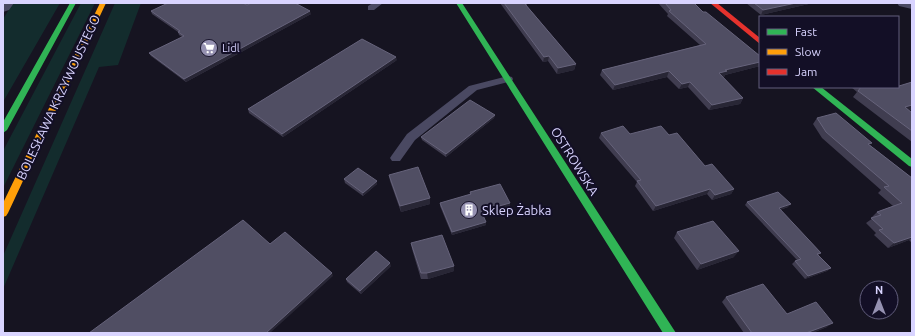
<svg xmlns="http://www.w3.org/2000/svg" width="915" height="336" viewBox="0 0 915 336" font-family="Ubuntu,sans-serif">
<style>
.green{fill:#132c2d}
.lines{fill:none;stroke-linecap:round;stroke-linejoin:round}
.lane{fill:#4a4962;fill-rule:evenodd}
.street{fill:#4a4962;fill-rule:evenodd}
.fast{fill:#30b455;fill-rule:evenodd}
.slow{fill:#ff9f0a;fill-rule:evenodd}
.jam{fill:#e5322d;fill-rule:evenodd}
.wall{fill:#403d50}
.shaded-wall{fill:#282635}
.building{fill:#504e63;stroke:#66637b}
.labels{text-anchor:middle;stroke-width:4;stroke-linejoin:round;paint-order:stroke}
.far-poi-label{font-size:11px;fill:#d9d4ff;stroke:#130f26;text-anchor:start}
.street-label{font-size:13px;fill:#d9d4ff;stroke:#130f26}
.poi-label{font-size:13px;fill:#d9d4ff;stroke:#130f26;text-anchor:start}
</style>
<rect width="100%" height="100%" fill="#161421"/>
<path class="green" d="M13,3H60L3,102V19Z
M81,3H95L3,188V151Z
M115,3H141L118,65L99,67L3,289V256Z"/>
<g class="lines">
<path class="lane" d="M373,3H383L374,10H368V6Z
M508,76L512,77L513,79L512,81L477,90L415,140L400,161H392L390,158L392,155L407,134L469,86Z"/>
<path class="street" d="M3,3H14L9,10L3,12Z
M897,3H912V9L899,6Z"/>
<path class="fast" d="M70,3H76L7,130L3,133V122Z
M456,3H462L676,333H663Z
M812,87H821L912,159V167L909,166Z"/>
<path class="slow" d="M100,3H106L8,213L6,216L3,217V203Z"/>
<path class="jam" d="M710,3H717L760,38V44Z"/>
</g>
<path class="wall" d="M500,3H527V6L576,64L574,70L557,74L548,61L543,62Z
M658,3H694L703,12L760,56V66L725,75L724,77H723L743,98L740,104L709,110L688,87L679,89L667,77L613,90L600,75L602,70L700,45L667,16L668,14Z
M746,3H813L761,15Z
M247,5L311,14L186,82L151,56L149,53L182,37L179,35L178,32L152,14L151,11Z
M397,60L283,137L249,113L248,109Z
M912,82V110H909L912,113V142L853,97L857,92L851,87H898Z
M495,115L494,118L446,157L422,140L421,137Z
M817,118L870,145L912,178V243L909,240L888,248L874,235L876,233L866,223L873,218L872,217L877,212L893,206L878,193L881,190L822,138L813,124Z
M601,133L630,134L669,135L705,166L734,189L731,194L712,200L707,194L653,211L635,186L637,182L599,138Z
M389,175L430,204L401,212L390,181Z
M344,179L377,184L363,196L345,183Z
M470,192L510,206L482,214L486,225L452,235L440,206V203L470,195Z
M747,202L788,207L780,210L821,253L818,255L831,268L827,271L805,279L792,264L795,261L797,260L745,205Z
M677,232L734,257L697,270L674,238Z
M411,243L454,266V271L428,279H421L412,249Z
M391,266L361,294L347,282L346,279Z
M726,297L787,314L827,327L812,333H744L722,302Z"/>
<path class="shaded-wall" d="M796,3H813L761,15L763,10Z
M310,11L311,14L186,82L184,79Z
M549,56L548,61L543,62L544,57Z
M396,57L397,60L283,137L282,134Z
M760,62V66L725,75L724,77L717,79L719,73L725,70Z
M576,64L574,70L557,74L558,68Z
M669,71L667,77L613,90L615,85Z
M690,82L688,87L679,89L682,84Z
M743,98L740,104L709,110L712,105Z
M912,105V110L899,114L905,107Z
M495,115L494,118L446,157V154Z
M377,181V184L363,196V193Z
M710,189L707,194L653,211L656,206Z
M734,189L731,194L712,200L715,195Z
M430,198V204L401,212L400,206Z
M510,203V206L481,214V211Z
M791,204L788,207L776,211L779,208Z
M486,222V225L452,235V232Z
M912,237V238L909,240L888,248L894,243Z
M739,251L734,257L697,270L701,264Z
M390,263L391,266L361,294L360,291Z
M454,266V271L428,279L427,273Z
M831,268L827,271L805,279L808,276Z
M332,273L333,276L270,333H266Z
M833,323L827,327L812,333H806Z"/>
<path class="building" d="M168,3H243L247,5L251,3H295L310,11L184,79L149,53L184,36L178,32L180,31L151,11Z
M504,3H527L525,4L576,64L558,68L549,56L544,57Z
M665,3H694L703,12H706L760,56V62L725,70L727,71L719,73L743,98L712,105L690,82L682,84L669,71L615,85L602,70L706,44L669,11L671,10Z
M754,3H796L763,10Z
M362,39L396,57L282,134L248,109Z
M912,82V105L905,107L912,113V131L858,91L861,87H898V85L899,86Z
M470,100L495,115L446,154L421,137Z
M836,113L872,143L868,144L912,178V237L894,243L879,230L883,229L871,218L881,215L877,212L902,203L884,187L889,186L826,132L817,118Z
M623,126L630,134L661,126L669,135L677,133L705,166L712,164L734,189L715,195L710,189L656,206L637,181L641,180L601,133Z
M418,167L430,198L400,206L389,175Z
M358,168L377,181L363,193L344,179Z
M500,184L510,203L481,211L486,222L452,232L440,203L471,194L470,192Z
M778,192L791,204L779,208L821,253L817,254L831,268L808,276L795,261L801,259L747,202Z
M243,220L270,244L285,232L332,273L266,333H89Z
M713,221L739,251L701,264L677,232Z
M442,235L454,266L427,273H421L411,243Z
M376,251L390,263L360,291L346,279Z
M763,284L787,314L816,302L833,323L806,333H752L726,297Z"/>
<defs>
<g id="supermarket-disc" transform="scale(0.9)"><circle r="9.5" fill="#9591b1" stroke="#130f26"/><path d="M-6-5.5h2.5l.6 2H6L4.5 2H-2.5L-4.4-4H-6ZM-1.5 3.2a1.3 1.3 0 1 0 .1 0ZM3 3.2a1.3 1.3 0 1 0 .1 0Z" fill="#fff"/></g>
<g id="building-disc" transform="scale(0.9)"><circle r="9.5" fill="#9591b1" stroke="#130f26"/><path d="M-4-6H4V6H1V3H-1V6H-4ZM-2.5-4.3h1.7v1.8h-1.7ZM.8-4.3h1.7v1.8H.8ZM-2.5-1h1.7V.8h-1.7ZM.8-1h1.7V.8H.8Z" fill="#fff"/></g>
</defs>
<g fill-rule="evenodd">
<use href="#supermarket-disc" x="209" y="48"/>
<use href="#building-disc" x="469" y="210"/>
</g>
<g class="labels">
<g class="far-poi-label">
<text x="222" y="52">Lidl</text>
</g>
<g class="street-label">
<text transform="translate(58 97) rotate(-65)" y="5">BOLESŁAWA KRZYWOUSTEGO</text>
<text transform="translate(575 161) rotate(58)" y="5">OSTROWSKA</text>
</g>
<g class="poi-label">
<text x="482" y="215">Sklep Żabka</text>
</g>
</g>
<rect width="915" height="336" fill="none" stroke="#d9d4ff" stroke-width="8"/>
<rect x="759" y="16" width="140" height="72" fill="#130f26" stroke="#625e7d"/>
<rect x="767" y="29" width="20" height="6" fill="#30b455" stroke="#625e7d"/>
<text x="795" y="36" font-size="12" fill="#d9d4ff">Fast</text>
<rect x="767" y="49" width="20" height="6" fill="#ff9f0a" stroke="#625e7d"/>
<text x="795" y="56" font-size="12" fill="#d9d4ff">Slow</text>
<rect x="767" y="69" width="20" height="6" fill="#e5322d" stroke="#625e7d"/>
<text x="795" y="76" font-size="12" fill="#d9d4ff">Jam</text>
<g transform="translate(879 300)"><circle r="19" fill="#130f26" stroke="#625e7d"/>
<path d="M0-3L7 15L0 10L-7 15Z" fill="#9591b1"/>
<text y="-6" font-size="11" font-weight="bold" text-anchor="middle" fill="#d9d4ff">N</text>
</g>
</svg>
